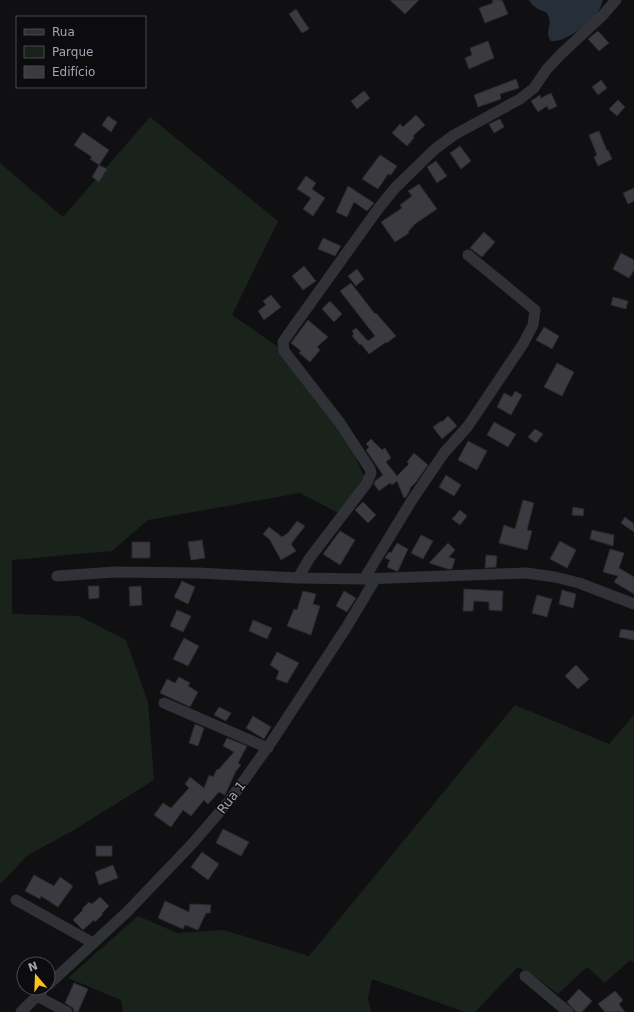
<svg xmlns="http://www.w3.org/2000/svg" width="634" height="1012" viewBox="0 0 634 1012" font-family="'DejaVu Sans',sans-serif">
<style>
.green{fill:#1a221c}
.water{fill:#262e37}
.building{fill:#3a3a40;stroke:#2a2a2e}
.lines{fill:none;stroke-linecap:round;stroke-linejoin:round}
.street{stroke:#313237;stroke-width:11}
.labels{text-anchor:middle;stroke-width:3;stroke-linejoin:round;paint-order:stroke}
.street-label{font-size:13px;fill:#a0a5b5;stroke:#0c0b0d}
</style>
<rect width="100%" height="100%" fill="#101012"/>
<path class="green" d="M150,117L278,221L232,315L284,351L340,423L367,483L342,515L300,493L148,520L112,551L12,560V614L79,616L126,640L148,702L154,780L74,830L28,855L0,884V163L63,217Z
M515,705L609,744L634,715V963L630,960L605,983L587,967L558,994L533,976L518,967L475,1012H465L372,979L368,998L371,1012H123L121,1000L68,978L138,916L177,933L224,930L309,956Z"/>
<path class="water" d="M529,0H603C601,6 599,12 594,17C586,26 564,43 551,41C543,31 555,24 546,12C539,10 533,7 529,0Z"/>
<path class="building" d="M390,0H419L405,14Z
M492,0H502L508,14L485,23L479,8L493,3Z
M296,9L309,29L302,33L289,14Z
M598,31L609,43L599,51L588,39Z
M488,41L494,58L469,69L465,58L472,55L470,48Z
M516,79L519,88L500,94L501,99L478,107L474,95Z
M601,80L607,88L598,95L592,87Z
M364,91L370,98L357,109L351,101Z
M551,93L557,106L549,110L547,106L538,112L531,101L540,95L541,98Z
M618,100L625,107L617,116L609,109Z
M416,115L425,125L413,136L414,138L407,146L392,133L400,124L403,127Z
M108,116L117,122L111,132L102,125Z
M500,119L504,127L494,133L489,124Z
M599,131L607,151L608,150L612,159L598,166L594,157L597,155L589,135Z
M83,132L109,150L99,165L90,159L92,157L74,145Z
M460,146L471,161L461,169L450,153Z
M380,155L397,166L391,175L388,174L378,189L362,179Z
M436,161L447,176L437,183L427,167Z
M99,165L107,169L99,182L92,177Z
M306,176L316,183L312,189L325,198L313,216L303,209L311,198L297,189Z
M419,184L437,209L415,224L408,232L409,233L395,242L381,222L402,208L400,205L412,196L408,191Z
M348,186L374,203L367,211L354,202L347,217L336,212Z
M634,188V201L628,204L623,193Z
M484,232L495,242L482,257L470,248Z
M323,238L341,246L335,256L318,249Z
M621,253L634,260V270L629,278L613,269Z
M304,266L316,281L303,290L292,276Z
M357,269L364,279L356,286L348,276Z
M351,283L375,314L376,313L396,336L387,343L386,342L369,354L361,344L360,345L352,336L354,334L352,331L356,328L368,341L375,336L340,291Z
M271,295L281,307L264,320L258,311L266,305L263,301Z
M613,297L628,301L626,309L611,305Z
M330,301L342,314L334,322L322,309Z
M308,320L328,337L317,347L320,350L310,362L299,353L301,351L291,343Z
M544,327L559,336L552,349L536,340Z
M557,363L574,372L562,396L544,387Z
M515,391L522,395L511,415L497,407L504,393L512,397Z
M448,416L457,426L442,439L433,427L441,421L442,422Z
M494,422L516,434L508,447L487,435Z
M535,429L543,434L536,443L528,437Z
M371,439L382,450L385,448L391,458L386,462L397,476L409,464L407,462L414,453L428,465L416,482L410,488V490L406,497L404,498L397,481L392,485L390,483L379,491L374,484L375,481L383,475L366,450L369,447L366,444Z
M468,441L487,451L477,470L458,460Z
M446,475L461,485L454,496L439,487Z
M523,500L534,503L527,530L532,531L527,550L499,543L504,525L515,529Z
M363,502L376,515L368,523L355,510Z
M573,507L584,509L583,516L572,515Z
M460,510L467,516L460,525L452,519Z
M625,517L634,524V532L621,523Z
M297,521L305,526L291,544L296,551L281,560L270,540L263,534L269,527L282,537L288,533Z
M592,530L614,535L613,546L590,539Z
M340,531L355,540L340,565L323,554Z
M421,535L433,541L423,559L411,553Z
M202,540L205,558L191,560L188,542Z
M560,541L576,550L567,568L550,559Z
M132,542H150V558H132Z
M397,543L408,549L398,571H396L387,567L390,560L385,558L389,552L391,553Z
M448,543L455,550L449,557L455,559L452,569H448L429,563Z
M610,549L624,553L619,568L634,577V594L614,582L618,576L603,572Z
M486,555L497,556L496,567L485,568Z
M182,581L195,587L188,604L174,597Z
M88,586H99V598L89,599Z
M141,586L142,605L130,606L129,587Z
M464,589L503,591L502,611L489,610V602L474,601L473,611H463Z
M562,590L576,594L573,608L559,604Z
M303,591L316,594L313,604L320,606L311,635L287,626L294,609L297,610Z
M344,591L356,598L347,612L336,606Z
M537,595L552,599L547,617L532,613Z
M177,610L191,616L183,632L170,626Z
M253,620L272,628L267,639L249,631Z
M621,629L634,631V640L619,637Z
M184,638L199,646L188,666L173,659Z
M277,652L299,663L287,683L276,679L279,671L270,665Z
M576,665L589,679L578,689L565,676Z
M179,677L190,683L188,686L198,692L190,707L160,693L167,679L175,683Z
M219,707L231,713L226,721L214,715Z
M253,716L271,727L264,739L246,728Z
M195,724L204,728L198,746L189,743Z
M227,738L247,746L238,763L241,765L236,771L225,795L219,792L208,804L204,800L191,816L183,810L171,827L154,815L163,803L171,808L189,788L185,784L190,777L204,788L209,775L213,777L217,769L218,770L234,752L223,746Z
M223,829L249,842L241,856L216,843Z
M96,846H112V856H96Z
M202,852L219,864L208,880L191,867Z
M113,865L118,878L99,885L95,872Z
M34,875L54,886L60,877L73,886L58,907L41,896L40,899L25,891Z
M100,897L109,906L102,913L103,914L95,922L94,920L83,930L73,920L83,910L82,909L89,902L92,904Z
M165,901L189,912L190,904L211,905L210,913H206L198,930L185,925L183,929L158,918Z
M74,983L88,989L78,1012H74L73,1008L65,1003Z
M579,989L592,1001L582,1012H576L567,1002Z
M615,991L623,1000L619,1004L625,1012H605L598,1004Z"/>
<g class="lines">
<path class="street" d="M57,576L115,572L198,573L298,578L364,579L526,573L555,577L579,583L634,604
M298,578L309,559L367,483L371,473L370,469L340,423L284,351L283,342L287,336L378,209L395,188L435,149L454,135L520,99L534,88L547,69L560,55L602,16L616,0
M364,579L412,500L444,453L468,426L523,344L533,325L535,310L468,255
M164,703L268,748
M16,900L93,943
M525,976L568,1012
M48,985L127,912L192,844L230,800L272,741L346,628L376,578
M37,996L67,1012
M21,1012L42,991"/>
</g>
<g class="labels">
<g class="street-label">
<text transform="translate(231 797) rotate(-52)" y="5">Rua 1</text>
</g>
</g>
<rect x="16" y="16" width="130" height="72" fill="#0c0b0d" stroke="#474950"/>
<rect x="24" y="29" width="20" height="6" fill="#313237" stroke="#474950"/>
<text x="52" y="36" font-size="12" fill="#a0a5b5">Rua</text>
<rect x="24" y="46" width="20" height="12" fill="#1a221c" stroke="#474950"/>
<text x="52" y="56" font-size="12" fill="#a0a5b5">Parque</text>
<rect x="24" y="66" width="20" height="12" fill="#3a3a40" stroke="#474950"/>
<text x="52" y="76" font-size="12" fill="#a0a5b5">Edifício</text>
<g transform="translate(36 976) rotate(341)"><circle r="19" fill="#0c0b0d" stroke="#474950"/>
<path d="M0-3L7 15L0 10L-7 15Z" fill="#ffc01c"/>
<text y="-6" font-size="11" font-weight="bold" text-anchor="middle" fill="#a0a5b5">N</text>
</g>
</svg>
